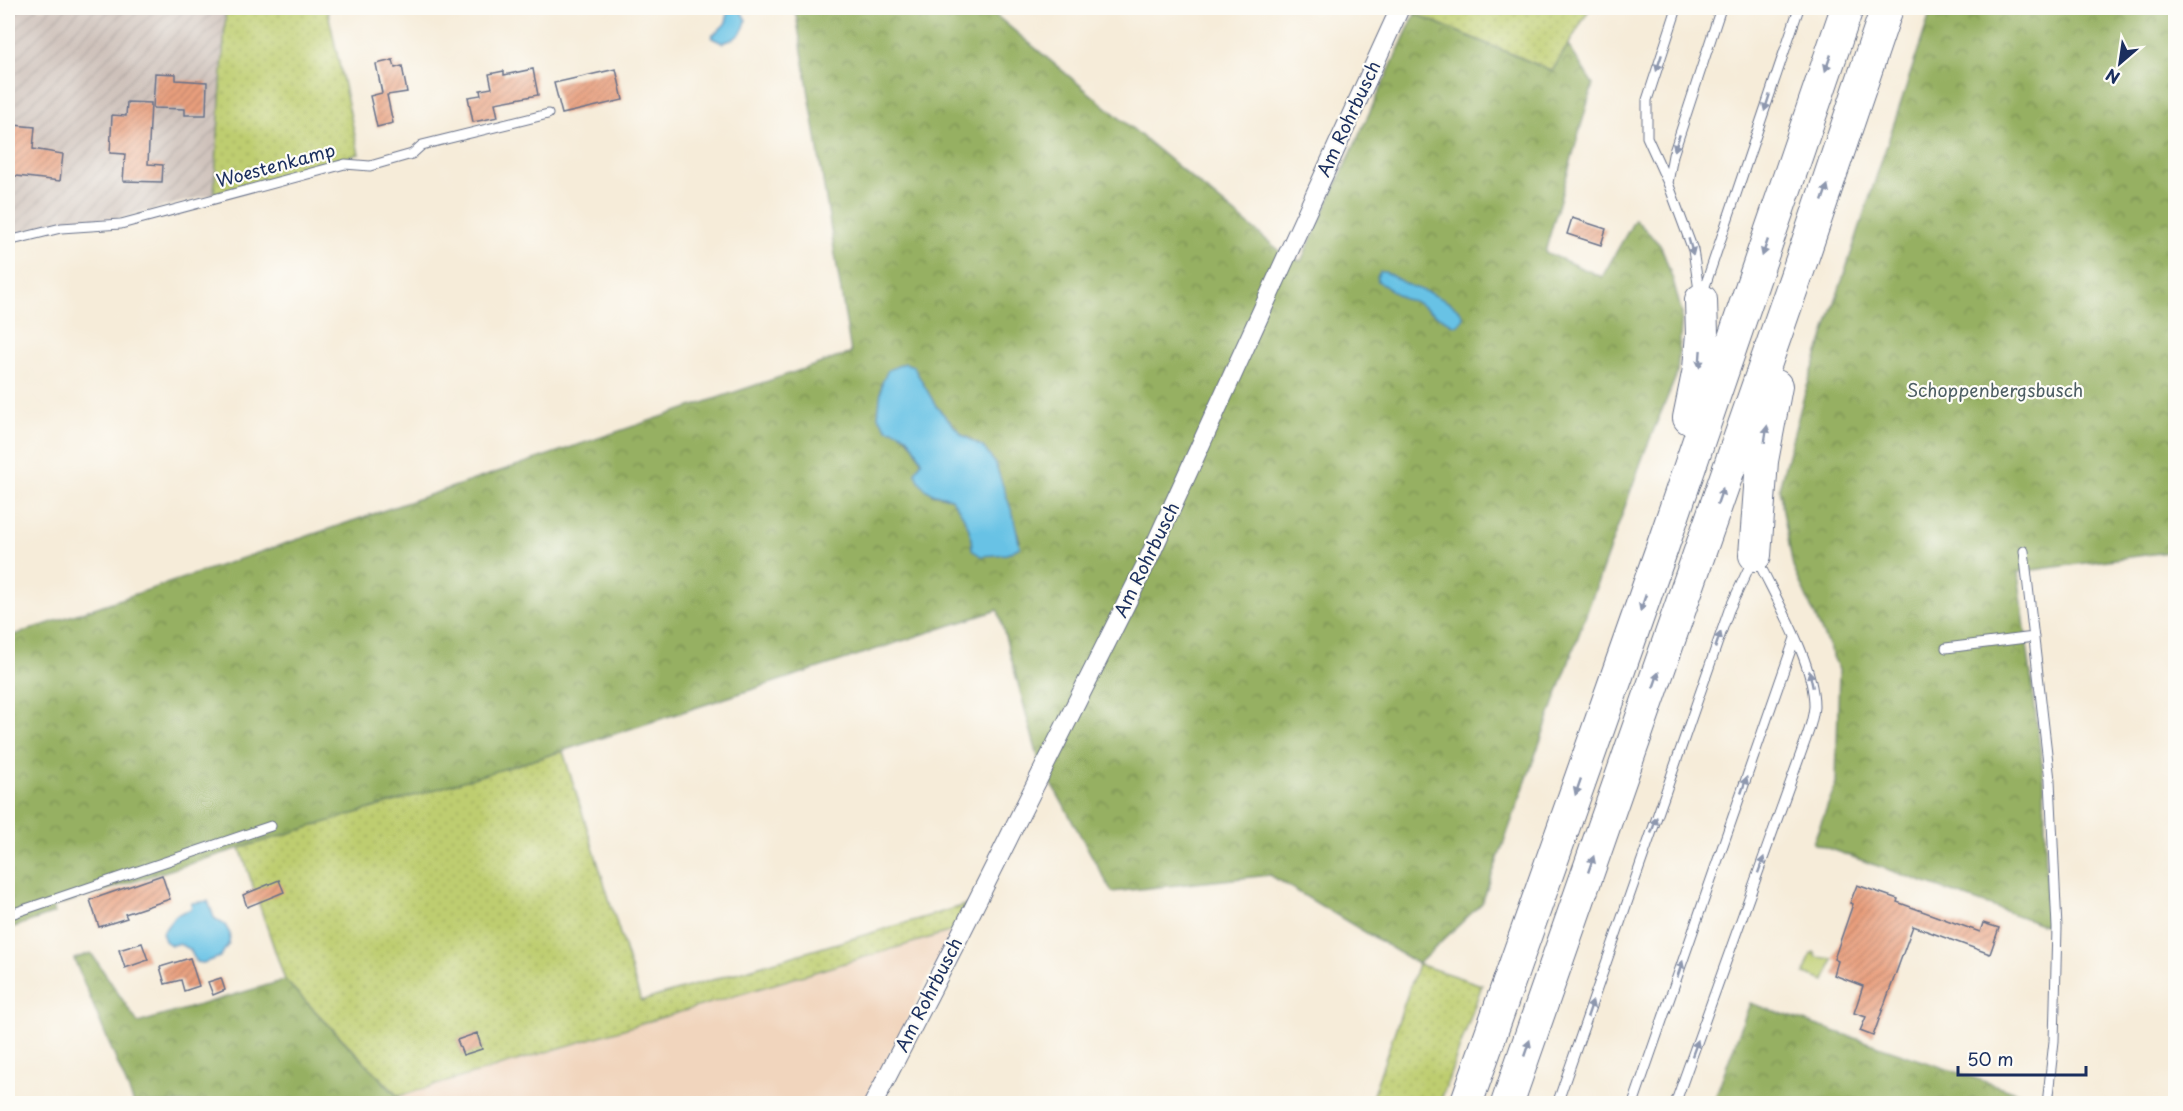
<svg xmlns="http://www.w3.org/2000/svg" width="2183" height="1111" viewBox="0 0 2183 1111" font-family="'Playpen Sans',sans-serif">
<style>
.built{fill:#f1d5bd}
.industrial{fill:url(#industrial-furrows)}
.grass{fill:url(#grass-dots);stroke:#6c7e66;stroke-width:1.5;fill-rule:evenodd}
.forest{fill:url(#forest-crowns);stroke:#587060;stroke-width:1.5;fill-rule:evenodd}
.park{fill:#becd6f;stroke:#6c7e66;stroke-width:1.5}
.water{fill:#67c2e5;stroke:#4178a2;stroke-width:1.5}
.building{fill:url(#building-hatch)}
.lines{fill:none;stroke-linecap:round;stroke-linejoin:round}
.lane-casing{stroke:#687189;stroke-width:11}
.street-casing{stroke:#687189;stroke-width:20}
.highway-casing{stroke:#687189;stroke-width:34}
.lane{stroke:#fff;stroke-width:9}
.street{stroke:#fff;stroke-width:18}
.highway{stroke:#fff;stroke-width:32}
.oneway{fill:#8d97ae}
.labels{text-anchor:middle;stroke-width:4.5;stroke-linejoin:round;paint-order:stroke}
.street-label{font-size:18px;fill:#1b2f5e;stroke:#fdfcf7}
.park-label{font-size:18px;fill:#4c5e63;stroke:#fdfcf7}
</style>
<defs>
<pattern id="industrial-furrows" width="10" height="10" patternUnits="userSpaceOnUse" patternTransform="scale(1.5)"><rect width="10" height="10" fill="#cec1ba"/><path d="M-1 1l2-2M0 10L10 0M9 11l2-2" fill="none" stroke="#b0a6a2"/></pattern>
<pattern id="grass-dots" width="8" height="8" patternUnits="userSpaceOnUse" patternTransform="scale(1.5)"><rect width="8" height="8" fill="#becd6f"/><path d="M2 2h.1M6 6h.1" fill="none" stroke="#a3b063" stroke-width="1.8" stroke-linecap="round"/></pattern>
<pattern id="forest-crowns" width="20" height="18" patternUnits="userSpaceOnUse" patternTransform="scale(1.5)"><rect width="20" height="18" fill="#96b062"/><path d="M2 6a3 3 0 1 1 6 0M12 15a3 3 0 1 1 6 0" fill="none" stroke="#7a9054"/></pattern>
<pattern id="building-hatch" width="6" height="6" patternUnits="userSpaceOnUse" patternTransform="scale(1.5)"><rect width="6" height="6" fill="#e99f7d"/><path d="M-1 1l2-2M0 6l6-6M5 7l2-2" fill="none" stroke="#bc826a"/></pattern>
</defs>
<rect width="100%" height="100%" fill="#fdfcf7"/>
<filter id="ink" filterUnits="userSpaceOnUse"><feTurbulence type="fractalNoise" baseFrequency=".0167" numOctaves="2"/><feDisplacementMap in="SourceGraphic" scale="12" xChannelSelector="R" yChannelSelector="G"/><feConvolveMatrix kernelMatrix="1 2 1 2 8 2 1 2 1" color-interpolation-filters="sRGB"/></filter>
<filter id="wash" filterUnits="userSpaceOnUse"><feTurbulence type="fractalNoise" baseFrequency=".008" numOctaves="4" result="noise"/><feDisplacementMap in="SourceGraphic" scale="24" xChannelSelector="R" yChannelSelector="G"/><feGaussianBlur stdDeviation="1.35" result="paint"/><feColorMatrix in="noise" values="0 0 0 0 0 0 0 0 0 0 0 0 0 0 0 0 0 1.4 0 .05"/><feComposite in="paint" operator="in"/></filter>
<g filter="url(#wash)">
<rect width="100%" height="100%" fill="#f6ecd9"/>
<path class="built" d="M952,931L864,1103L400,1104L398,1097Z"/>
<path class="industrial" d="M8,8H226L214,194L120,218L60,221L8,235Z"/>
<path class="grass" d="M226,8H327L359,154L214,194Z
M1418,8H1590L1553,71L1415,14Z
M563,751L641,1001L966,905L952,931L399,1096L400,1103H377L398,1096L285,980L240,848ZM477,1033L482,1049L463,1055L457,1040Z
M1418,964L1482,985L1440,1103H1370Z"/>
<path class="forest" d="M795,8H987L1286,256L1301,261L1415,14L1552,71L1568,45L1593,84L1545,252L1602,277L1635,219L1661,246L1673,280L1682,314L1677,374L1645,451L1482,903L1418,964L1270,875L1112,892L1039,761L998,610L543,757L240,848L52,907L55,913L8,929V637L851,353ZM913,366L936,406L962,435L983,447L995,463L1020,541L972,535L966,517L951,498L932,494C919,452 917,440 878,416L882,383Z
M1932,8H2175V551L2018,572L2044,780L2047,926L1813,843L1836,784L1839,670L1793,567L1779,488L1804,396Z
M91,953L138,1023L285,980L398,1097L377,1104L134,1103L74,959Z
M1750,1003L2040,1100V1103H1713Z"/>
<path class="park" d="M1814,952L1817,957L1833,959L1825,981L1804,974L1811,954Z"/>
<path class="water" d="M726,8H739L746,20C744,34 735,40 722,43L712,38V35C724,26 730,23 726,8Z
M1380,272H1385C1395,277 1405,285 1416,288C1428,292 1461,305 1464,318L1458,325H1453L1414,301L1404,299L1378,281L1377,277Z
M905,363L913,366L936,406L962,435L983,447L995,463L1013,515L1020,547L1007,554L981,556L972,550C972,528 964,515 951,498C930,493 924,493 915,472L922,461C912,443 909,431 887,429L878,416L882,383L888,370Z
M208,901L214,918L225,925L230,934L229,943L220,957L203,963L196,962L190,949L179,944L171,945L165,941L162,933L176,915L191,909L192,903Z"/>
<g id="blocks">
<path class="building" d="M393,60L395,68L402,66L407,92L387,95L393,123L377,127L370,96L382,93L376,64Z
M533,69L538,95L495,103L498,117L473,122L468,97L481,95L480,90L492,88L489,74L504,71V75Z
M616,69L623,100L562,114L554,83Z
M155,73L176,74V80L207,82L206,115H185V109L153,108Z
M127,102L151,103L148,164L163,165L162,182L123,181L125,154L110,153L112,115L126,116Z
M13,125L35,127L33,149L63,154L60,181L8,175L9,148Z
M1572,218L1606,229L1601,245L1567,234Z
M162,875L170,899L125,914L127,918L99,927L90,900Z
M279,880L284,892L247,907L243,895Z
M1857,885L1898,899L1897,902L1980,932L1983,923L1999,928L1990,954L1913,926L1873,1036L1860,1031L1866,1017L1854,1013L1863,986L1834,975L1838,961L1834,959L1853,904L1850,903Z
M142,943L148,960L125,968L119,950Z
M190,958L199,986L184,991L181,980L165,984L160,967Z
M221,978L225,990L213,995L208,982Z
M477,1033L482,1049L463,1055L457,1040Z"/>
</g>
</g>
<g filter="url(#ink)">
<use href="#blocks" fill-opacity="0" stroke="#687189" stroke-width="1.5"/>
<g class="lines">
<g class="lane-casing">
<path id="lane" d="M1677,8L1647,100V137L1668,183L1693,250L1700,297
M1668,183L1673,155L1721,8
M8,241L61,228L121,224L345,164L370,166L412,154L422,145L548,114
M1702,295L1799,8
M2024,551L2050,780L2057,928L2054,1041L2047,1104
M1946,648L2034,637
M8,915L271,826
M1557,1104L1729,610L1753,559
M1633,1104L1795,638
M1675,1104L1806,739C1810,728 1813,718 1814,707C1815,664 1776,599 1757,559"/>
</g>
<g class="street-casing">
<path id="street" d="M873,1104L960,935L1148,560L1400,8"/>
</g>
<g class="highway-casing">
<path id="highway" d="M1689,418L1699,369L1702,334L1701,300
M1755,555L1762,461L1776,386
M1466,1104L1662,548L1847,8
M1507,1104L1799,268L1887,8"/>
</g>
<use href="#lane" class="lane"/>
<use href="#street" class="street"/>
<use href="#highway" class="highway"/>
</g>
<defs><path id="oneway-solid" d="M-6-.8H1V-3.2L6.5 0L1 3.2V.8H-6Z" transform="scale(1.5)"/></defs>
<g class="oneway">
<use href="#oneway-solid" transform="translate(1659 63) rotate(108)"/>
<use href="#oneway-solid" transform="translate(1828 63) rotate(109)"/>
<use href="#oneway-solid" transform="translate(1767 103) rotate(108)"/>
<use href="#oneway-solid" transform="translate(1677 143) rotate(108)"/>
<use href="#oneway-solid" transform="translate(1825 193) rotate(-71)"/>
<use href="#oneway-solid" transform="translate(1691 247) rotate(74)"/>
<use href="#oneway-solid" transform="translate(1765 248) rotate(109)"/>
<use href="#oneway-solid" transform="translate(1700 359) rotate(94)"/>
<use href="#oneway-solid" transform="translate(1766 434) rotate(-81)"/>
<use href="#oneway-solid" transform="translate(1720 496) rotate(-71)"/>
<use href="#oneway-solid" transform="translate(1643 603) rotate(109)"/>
<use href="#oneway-solid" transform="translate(1718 640) rotate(-71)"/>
<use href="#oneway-solid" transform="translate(1811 679) rotate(-102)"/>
<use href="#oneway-solid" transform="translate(1656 680) rotate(-71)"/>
<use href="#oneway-solid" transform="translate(1744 785) rotate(-71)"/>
<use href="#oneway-solid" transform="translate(1578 787) rotate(109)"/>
<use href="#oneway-solid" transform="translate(1654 825) rotate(-71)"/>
<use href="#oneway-solid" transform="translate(1591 864) rotate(-71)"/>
<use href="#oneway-solid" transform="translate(1761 865) rotate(-70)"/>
<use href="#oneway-solid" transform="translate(1680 969) rotate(-71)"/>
<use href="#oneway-solid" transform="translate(1590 1009) rotate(-71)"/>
<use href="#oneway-solid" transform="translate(1527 1048) rotate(-71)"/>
<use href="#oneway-solid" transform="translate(1695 1048) rotate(-70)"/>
</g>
</g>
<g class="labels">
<g class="street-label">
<text transform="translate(1349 119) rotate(-65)" y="6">Am Rohrbusch</text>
<text transform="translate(276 166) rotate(-15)" y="6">Woestenkamp</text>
<text transform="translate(1147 560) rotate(-64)" y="6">Am Rohrbusch</text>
<text transform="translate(929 995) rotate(-63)" y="6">Am Rohrbusch</text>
</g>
<g class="park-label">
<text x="1995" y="397">Schoppenbergsbusch</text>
</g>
</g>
<rect width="2183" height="1111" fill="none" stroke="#fdfcf7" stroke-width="30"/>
<g transform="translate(2120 63) rotate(209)" stroke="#fdfcf7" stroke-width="4.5" paint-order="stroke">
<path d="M0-4.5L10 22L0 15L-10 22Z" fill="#1b2f5e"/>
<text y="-9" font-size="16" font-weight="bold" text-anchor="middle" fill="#1b2f5e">N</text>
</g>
<path d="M1958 1066v9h128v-9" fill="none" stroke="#1b2f5e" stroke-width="3"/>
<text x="1967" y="1066" font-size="18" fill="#1b2f5e" stroke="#fdfcf7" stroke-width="4.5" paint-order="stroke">50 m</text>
</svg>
